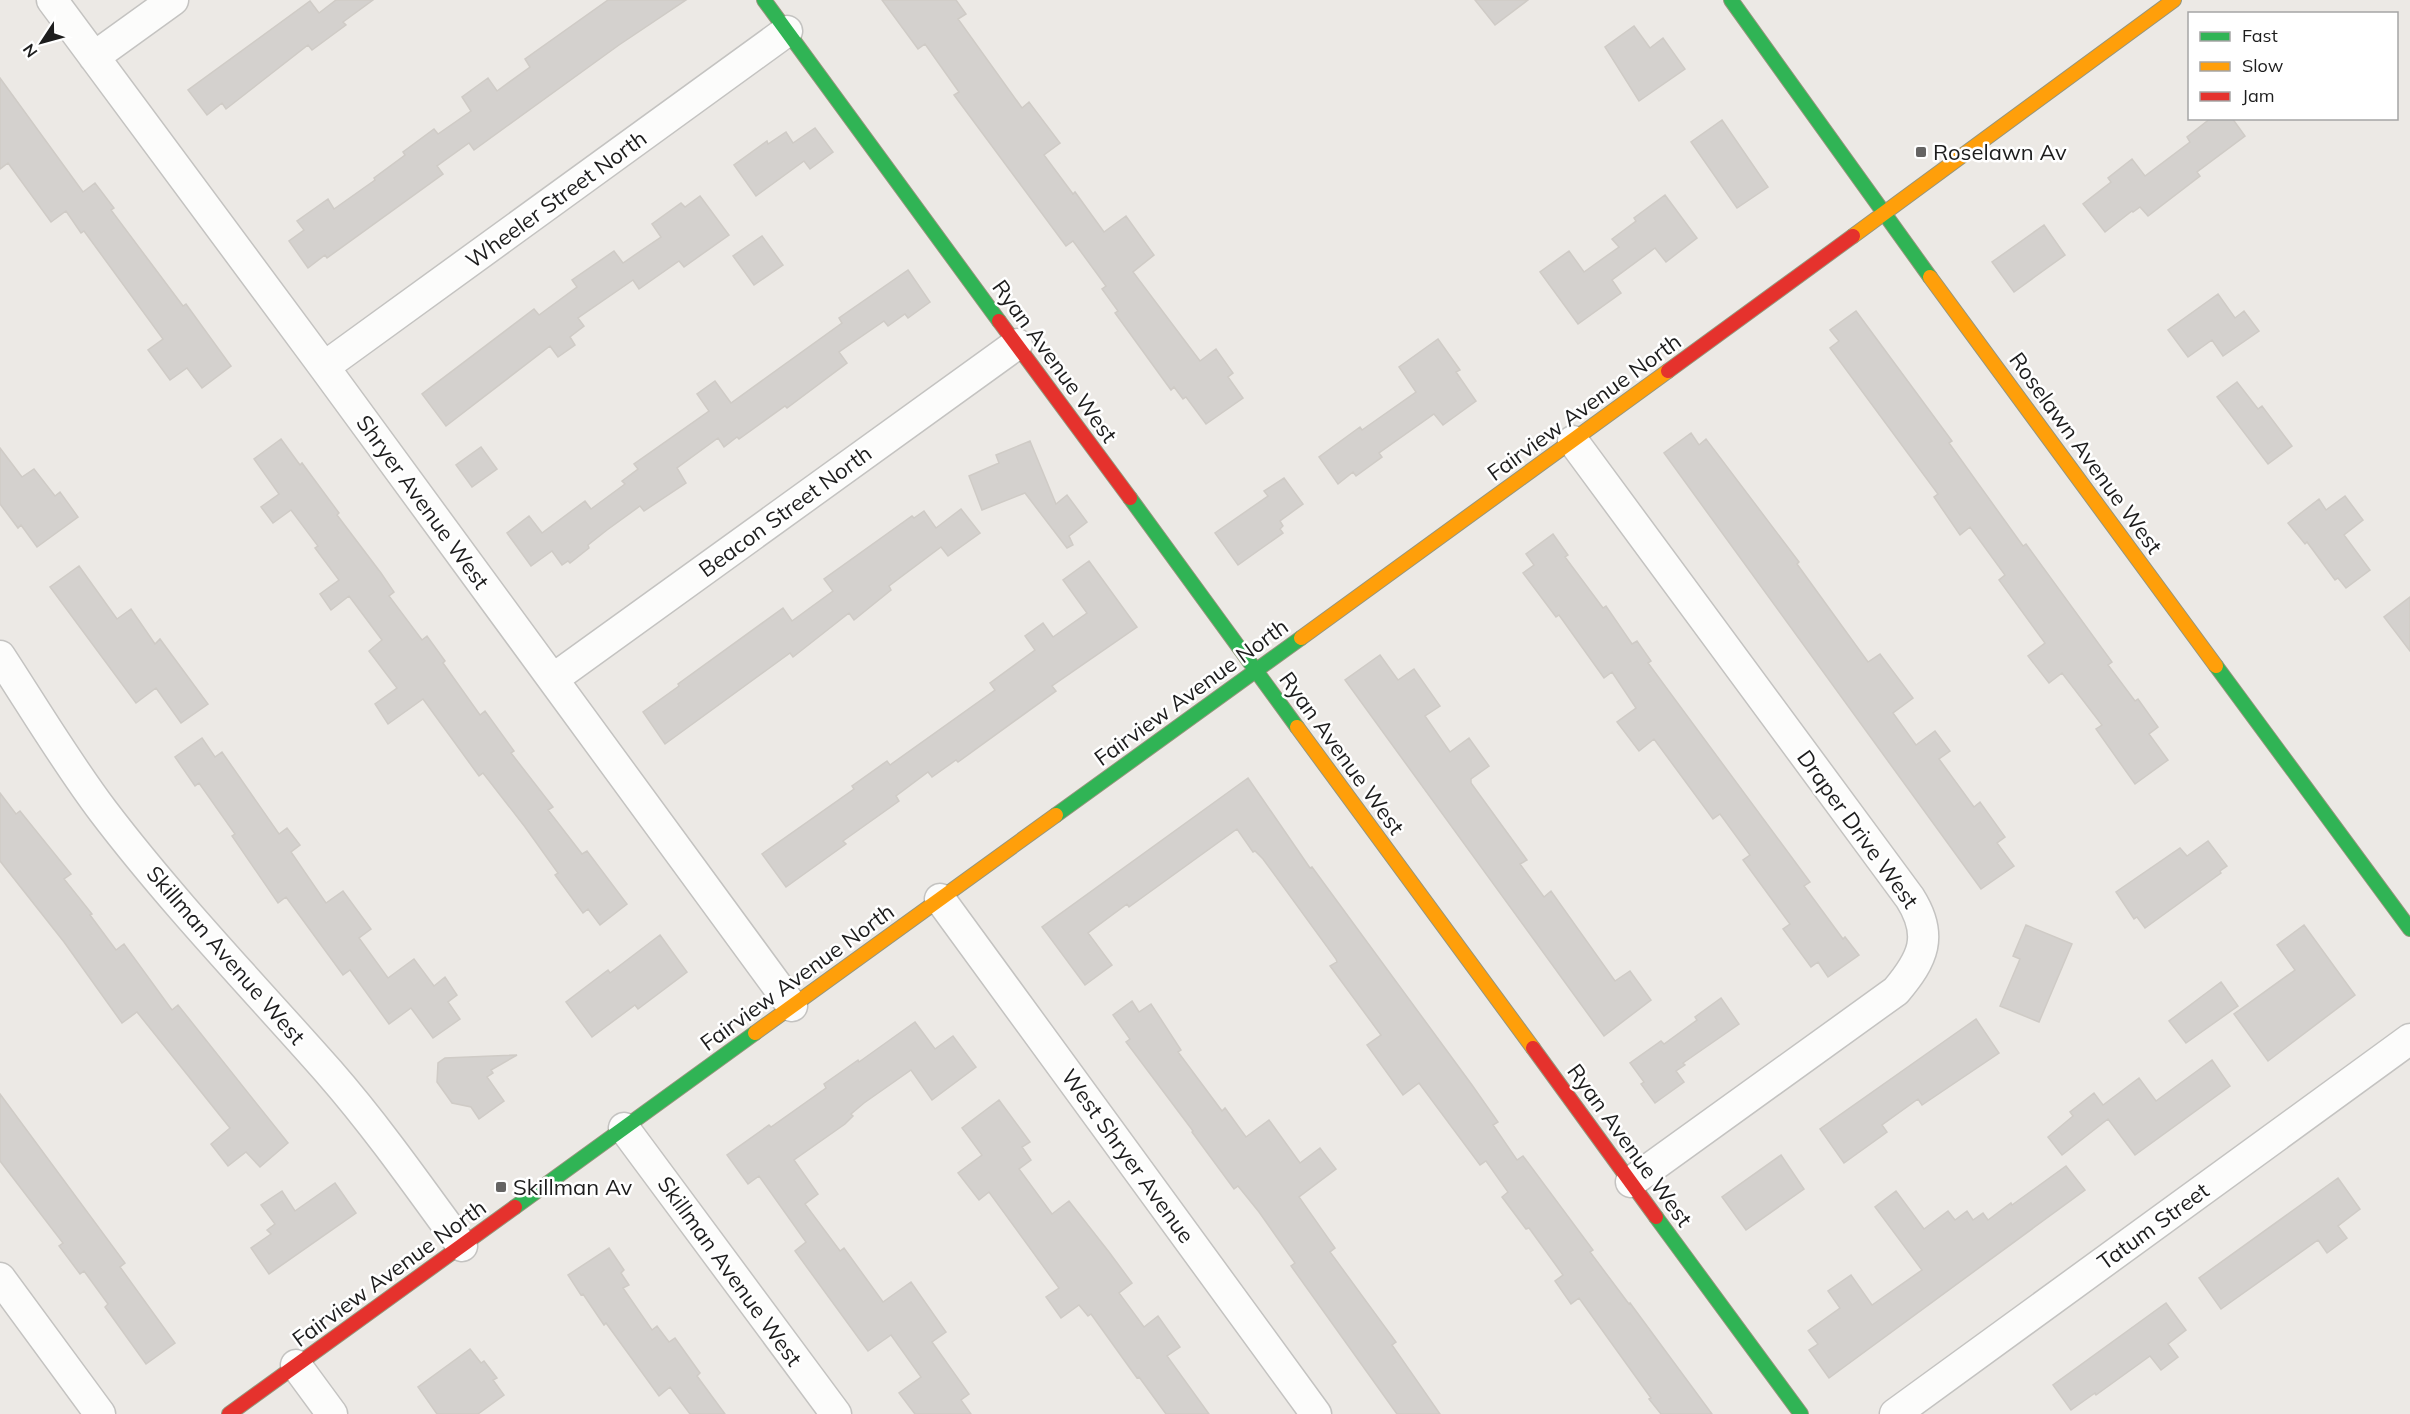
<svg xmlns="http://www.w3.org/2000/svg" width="2410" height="1414" viewBox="0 0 2410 1414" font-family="Mulish,sans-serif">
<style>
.building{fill:#d4d1ce;stroke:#cfcbc6;stroke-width:1.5}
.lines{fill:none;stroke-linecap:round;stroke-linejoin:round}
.street-casing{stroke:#c4c3c1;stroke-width:33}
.fast-casing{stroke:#95957c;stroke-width:16}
.slow-casing{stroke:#95957c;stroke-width:16}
.jam-casing{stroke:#95957c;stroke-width:16}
.street{stroke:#fcfcfb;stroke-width:30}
.fast{stroke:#30b455;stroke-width:14}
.slow{stroke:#ff9f0a;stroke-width:14}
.jam{stroke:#e5322d;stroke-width:14}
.poi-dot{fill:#656463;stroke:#fff;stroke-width:2}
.labels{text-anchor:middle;stroke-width:5;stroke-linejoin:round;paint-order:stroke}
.poi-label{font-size:22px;fill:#1d1d1d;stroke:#fff;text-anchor:start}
.street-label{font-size:22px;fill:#1d1d1d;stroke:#fff}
</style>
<rect width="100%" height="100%" fill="#ece9e5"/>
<path class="building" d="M336,0H373L343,22L346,25L312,50L308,45L226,109L222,103L207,115L188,90L310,1L319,13Z
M608,0H686L619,45L474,150L469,143L437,166L443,174L327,258L325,255L308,268L289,241L304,230L297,221L328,199L334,209L375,180L374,178L405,155L403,152L434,129L438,134L471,111L462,97L488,78L497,91L530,67L525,59Z
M882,0H956L966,14L958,19L1022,108L1029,102L1060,143L1044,155L1073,194L1075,192L1104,232L1126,216L1154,255L1133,272L1200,361L1216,349L1233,373L1228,377L1243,398L1206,424L1186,397L1183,399L1174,387L1171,390L1115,313L1118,311L1102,289L1106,286L1073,241L1066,246L954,95L959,92L925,44L918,49Z
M1475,0H1528L1495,25Z
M1634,26L1650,48L1663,38L1685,69L1639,101L1605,47Z
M0,78L83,192L95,183L114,208L111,210L183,306L186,304L231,366L202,388L187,368L170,380L148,350L163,339L84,231L81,233L66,211L51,222L8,163L0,169Z
M2211,118H2232L2245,136L2197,172L2200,176L2148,216L2140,207L2133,212L2132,211L2105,232L2083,204L2111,182L2108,178L2132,159L2145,176L2190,142L2187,137Z
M1722,120L1768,187L1737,208L1691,142Z
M815,128L833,152L810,169L804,161L756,196L734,165L767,141L768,144L786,132L793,143Z
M1665,195L1697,238L1666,262L1655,248L1612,280L1621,293L1578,324L1540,272L1569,251L1584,272L1619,247L1612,239L1636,221L1634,218Z
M700,196L729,235L684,267L679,261L639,289L633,280L578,318L584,326L570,337L575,345L558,357L550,346L446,426L422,394L534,309L539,315L577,287L572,280L614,251L623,263L661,237L652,224L681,203L685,207Z
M2044,225L2065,255L2014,292L1992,262Z
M762,236L783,265L754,285L733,256Z
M908,270L930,302L908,318L905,314L888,326L884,321L839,352L847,363L787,408L785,406L739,439L737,437L724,447L718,438L677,468L686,483L644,511L640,506L607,530L588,545L589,548L570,563L568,561L562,565L552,551L531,566L507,533L529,516L542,533L585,501L591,509L625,484L622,481L638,469L634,464L709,411L697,394L715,381L731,403L842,323L839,318Z
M2218,294L2235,318L2244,311L2259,331L2223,356L2212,340L2188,357L2168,330Z
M1856,311L1952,441L1949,443L2023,546L2026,544L2112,662L2108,665L2135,701L2138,699L2158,727L2149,734L2168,760L2135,784L2096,729L2102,725L2062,673L2049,683L2028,656L2045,643L1999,580L2005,575L1970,527L1960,535L1934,497L1938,494L1830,348L1839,341L1830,330Z
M1438,339L1460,370L1456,372L1476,401L1443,425L1434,414L1379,453L1382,457L1356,476L1353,472L1338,484L1319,457L1360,427L1362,430L1416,392L1399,367Z
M2237,382L2258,409L2262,406L2292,446L2268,464L2217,397Z
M1691,433L1699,445L1706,439L1799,562L1797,564L1868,662L1880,654L1913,698L1893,713L1916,745L1935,731L1950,751L1939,759L1974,807L1980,802L2005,837L1997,843L2014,866L1981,889L1664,453Z
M281,439L300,465L302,463L339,513L337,515L381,573L394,592L389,596L422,640L427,636L445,661L443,663L480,715L485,711L514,751L511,753L553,807L548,810L582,854L587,851L627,904L600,925L588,909L583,913L555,875L558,873L525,827L483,773L479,776L423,699L388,724L375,704L397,688L369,651L382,640L349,596L331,610L320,594L339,580L315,548L318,546L291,510L273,523L261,507L279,494L254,459Z
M1030,441L1056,504L1067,495L1087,522L1069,536L1073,545L1067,548L1025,493L982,510L969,476L999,463L996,455Z
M481,447L497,469L472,487L456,465Z
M0,448L22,477L34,469L55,496L60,492L78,517L37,547L21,525L18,528L0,504Z
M1284,478L1303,504L1280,521L1283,526L1280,529L1283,533L1238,565L1215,533L1268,496L1264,491Z
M2345,496L2363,520L2344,535L2370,570L2346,588L2338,578L2335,580L2307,542L2305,544L2288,523L2319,499L2326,510Z
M961,509L980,533L948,556L941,547L889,586L891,590L854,620L849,613L793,657L790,653L665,744L643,712L679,686L678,684L783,608L792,621L833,591L824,579L912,516L914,518L924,511L936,528Z
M1553,534L1568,555L1565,557L1603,608L1606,606L1632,644L1637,641L1651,661L1648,663L1810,882L1804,886L1843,939L1845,937L1859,955L1828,977L1818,962L1811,967L1783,929L1790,924L1743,860L1750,855L1720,814L1713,819L1654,739L1639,751L1617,722L1636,708L1612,672L1604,678L1559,615L1556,617L1523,573L1534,565L1526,554Z
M1089,561L1137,627L1052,686L1056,691L958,762L956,760L932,777L928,772L896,796L899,801L843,841L846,844L786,887L762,854L854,789L852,786L887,761L890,765L995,690L990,683L1035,650L1025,636L1043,623L1053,637L1087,613L1063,580Z
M79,566L117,619L131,609L155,644L160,639L208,704L181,723L156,688L136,703L50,587Z
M2410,597V651L2384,617Z
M1380,655L1398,680L1414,669L1440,706L1425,716L1450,752L1469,738L1489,766L1471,779V783L1527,860L1520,864L1544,897L1551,891L1615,981L1630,971L1651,1000L1604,1036L1345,680Z
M202,738L215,757L222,752L279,834L287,828L300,845L291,852L326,903L343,891L371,929L359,938L388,978L414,959L434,986L445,977L457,995L448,1002L460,1019L433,1038L411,1008L389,1024L350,970L343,975L286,897L278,903L232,836L235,834L199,783L195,786L175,757Z
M1248,778L1310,868L1312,867L1472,1085L1498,1122L1493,1125L1517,1160L1523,1156L1593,1250L1590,1252L1629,1304L1630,1303L1712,1414H1661L1649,1399L1651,1398L1579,1298L1571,1304L1555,1281L1563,1275L1529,1228L1526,1229L1502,1197L1508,1192L1486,1161L1480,1165L1419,1083L1403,1095L1367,1045L1381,1035L1330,966L1337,962L1336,959L1263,859L1255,851L1253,852L1237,829L1129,907L1127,904L1088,933L1112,965L1085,985L1042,927Z
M0,793L16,814L20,811L71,874L64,879L92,914L90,915L116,950L124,944L172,1010L178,1005L288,1143L260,1167L246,1152L228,1166L211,1144L230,1128L137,1012L122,1023L64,942L0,861Z
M2208,841L2227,866L2220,871L2221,873L2145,928L2137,917L2134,919L2116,892L2180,848L2187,856Z
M2026,925L2072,944L2039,1022L2000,1006L2020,959L2013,956Z
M2304,925L2355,995L2268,1061L2234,1014L2295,970L2277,945Z
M660,935L687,972L638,1009L635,1005L592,1037L566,1002L608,970L610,973Z
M2221,982L2238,1006L2186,1043L2169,1021Z
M1721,998L1739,1024L1683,1063L1685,1065L1676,1071L1684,1082L1655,1103L1641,1084L1644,1082L1630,1063L1661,1041L1664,1044L1697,1020L1695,1017Z
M1132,1001L1139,1012L1151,1004L1181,1050L1178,1052L1222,1111L1225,1108L1246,1137L1269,1120L1300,1163L1320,1148L1336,1169L1299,1197L1335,1248L1330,1252L1396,1342L1392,1345L1440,1414H1397L1291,1266L1295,1263L1259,1212L1238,1186L1234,1189L1192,1132L1193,1131L1126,1042L1130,1039L1113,1015Z
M1976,1019L1999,1053L1922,1105L1918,1099L1882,1125L1887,1132L1844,1163L1820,1129Z
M915,1022L935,1049L953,1036L976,1067L932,1100L911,1070L864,1103L851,1114L853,1116L845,1124L794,1160L818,1194L805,1204L840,1251L844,1248L883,1302L911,1282L946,1332L932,1342L969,1394L961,1400L971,1414H915L899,1393L921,1377L891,1335L868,1351L795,1251L806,1242L759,1176L748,1184L727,1155L769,1125L771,1127L826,1088L824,1084L858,1060L859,1062Z
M517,1055L491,1070L493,1073L487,1077L504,1101L479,1119L471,1107L452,1103L437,1082L438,1063L445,1058Z
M2212,1060L2230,1086L2135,1155L2108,1119L2062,1155L2048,1137L2073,1116L2070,1112L2094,1093L2103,1105L2139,1078L2156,1101Z
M0,1094L125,1263L120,1267L175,1343L146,1364L105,1307L108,1304L84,1271L80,1274L59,1246L63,1243L0,1161Z
M999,1100L1030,1142L1022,1147L1031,1160L1019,1169L1052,1214L1069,1201L1109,1252L1132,1283L1119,1293L1144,1327L1158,1316L1180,1347L1167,1356L1209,1414H1166L1139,1377L1137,1378L1091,1314L1088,1316L1079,1305L1061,1318L1046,1297L1059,1288L989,1192L979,1200L958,1173L982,1155L962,1128Z
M1781,1155L1804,1189L1746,1230L1722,1197Z
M2066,1166L2085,1190L1829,1378L1809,1350L1818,1344L1808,1331L1840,1308L1828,1291L1851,1275L1872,1305L1922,1270L1875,1207L1896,1191L1924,1229L1948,1211L1955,1220L1967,1211L1973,1220L1983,1213L1988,1220L2011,1203L2012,1205Z
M2338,1178L2360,1209L2338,1226L2347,1238L2327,1253L2318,1240L2221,1309L2199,1278Z
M335,1183L356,1213L269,1274L251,1248L271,1234L267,1230L275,1224L261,1205L282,1191L295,1211Z
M609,1248L624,1270L621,1273L629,1285L623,1288L652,1330L657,1326L669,1342L675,1338L700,1373L697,1376L725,1414H690L670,1387L659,1396L606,1323L604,1325L583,1294L581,1295L568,1275Z
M2166,1303L2186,1330L2168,1344L2178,1357L2161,1370L2150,1356L2096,1395L2095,1393L2071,1410L2053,1385Z
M470,1349L481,1363L484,1361L497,1378L493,1380L504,1395L478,1414H437L418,1387Z"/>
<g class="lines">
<g class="street-casing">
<path id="street" d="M52,0L324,367L792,1006
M94,57L173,0
M324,367L787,31
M1573,441L1910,898C1934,936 1923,959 1896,991L1631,1182
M0,656C34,708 66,762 103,811C173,903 253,986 329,1072C377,1127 419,1187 462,1246
M553,679L1017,344
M940,899L1316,1414
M624,1128L836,1414
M0,1278L100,1414
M296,1365L332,1414
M1895,1414L2410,1039"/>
</g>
<g class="fast-casing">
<path id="fast" d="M764,0L999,321
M1731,0L1930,277
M1130,498L1297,727
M2216,666L2410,929
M1056,815L1301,638
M515,1207L755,1033
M1656,1217L1801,1414"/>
</g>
<g class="slow-casing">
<path id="slow" d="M1853,236L2174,0
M1930,277L2216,666
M1301,638L1668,371
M1297,727L1533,1048
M755,1033L1056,815"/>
</g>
<g class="jam-casing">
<path id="jam" d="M999,321L1130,498
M1668,371L1853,236
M1533,1048L1656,1217
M229,1414L515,1207"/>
</g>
<use href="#street" class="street"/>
<use href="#fast" class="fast"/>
<use href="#slow" class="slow"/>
<use href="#jam" class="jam"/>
</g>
<g class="poi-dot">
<rect x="1915" y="146" width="12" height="12" rx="3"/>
<rect x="495" y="1181" width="12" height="12" rx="3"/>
</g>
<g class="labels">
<g class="poi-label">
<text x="1933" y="160">Roselawn Av</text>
<text x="513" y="1195">Skillman Av</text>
</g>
<g class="street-label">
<text transform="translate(556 199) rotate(-36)" y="8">Wheeler Street North</text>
<text transform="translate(1055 361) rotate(54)" y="8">Ryan Avenue West</text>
<text transform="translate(1584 407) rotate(-36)" y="8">Fairview Avenue North</text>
<text transform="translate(2086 453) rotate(54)" y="8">Roselawn Avenue West</text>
<text transform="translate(423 502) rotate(54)" y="8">Shryer Avenue West</text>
<text transform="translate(785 511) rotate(-36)" y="8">Beacon Street North</text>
<text transform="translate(1191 692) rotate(-36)" y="8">Fairview Avenue North</text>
<text transform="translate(1342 753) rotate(54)" y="8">Ryan Avenue West</text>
<text transform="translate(1858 829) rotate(54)" y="8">Draper Drive West</text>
<text transform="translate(226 955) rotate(49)" y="8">Skillman Avenue West</text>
<text transform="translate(797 977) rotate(-36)" y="8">Fairview Avenue North</text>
<text transform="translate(1630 1145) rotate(54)" y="8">Ryan Avenue West</text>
<text transform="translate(1128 1156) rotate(54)" y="8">West Shryer Avenue</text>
<text transform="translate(2153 1226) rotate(-36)" y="8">Tatum Street</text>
<text transform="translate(730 1271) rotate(54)" y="8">Skillman Avenue West</text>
<text transform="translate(389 1273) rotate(-36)" y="8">Fairview Avenue North</text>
</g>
</g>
<rect x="2188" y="12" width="210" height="108" fill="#ffffff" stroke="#a5a5a5" stroke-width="1.5"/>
<rect x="2200" y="32" width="30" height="9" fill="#30b455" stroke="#a5a5a5" stroke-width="1.5"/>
<text x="2242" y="42" font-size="18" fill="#1d1d1d">Fast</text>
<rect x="2200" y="62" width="30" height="9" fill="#ff9f0a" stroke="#a5a5a5" stroke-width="1.5"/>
<text x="2242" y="72" font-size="18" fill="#1d1d1d">Slow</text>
<rect x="2200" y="92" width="30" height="9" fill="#e5322d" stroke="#a5a5a5" stroke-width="1.5"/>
<text x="2242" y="102" font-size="18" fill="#1d1d1d">Jam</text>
<g transform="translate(42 42) rotate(234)" stroke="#ffffff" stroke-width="4.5" paint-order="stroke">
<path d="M0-4.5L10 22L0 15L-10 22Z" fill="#1d1d1d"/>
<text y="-9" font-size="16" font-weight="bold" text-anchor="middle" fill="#1d1d1d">N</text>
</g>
</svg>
